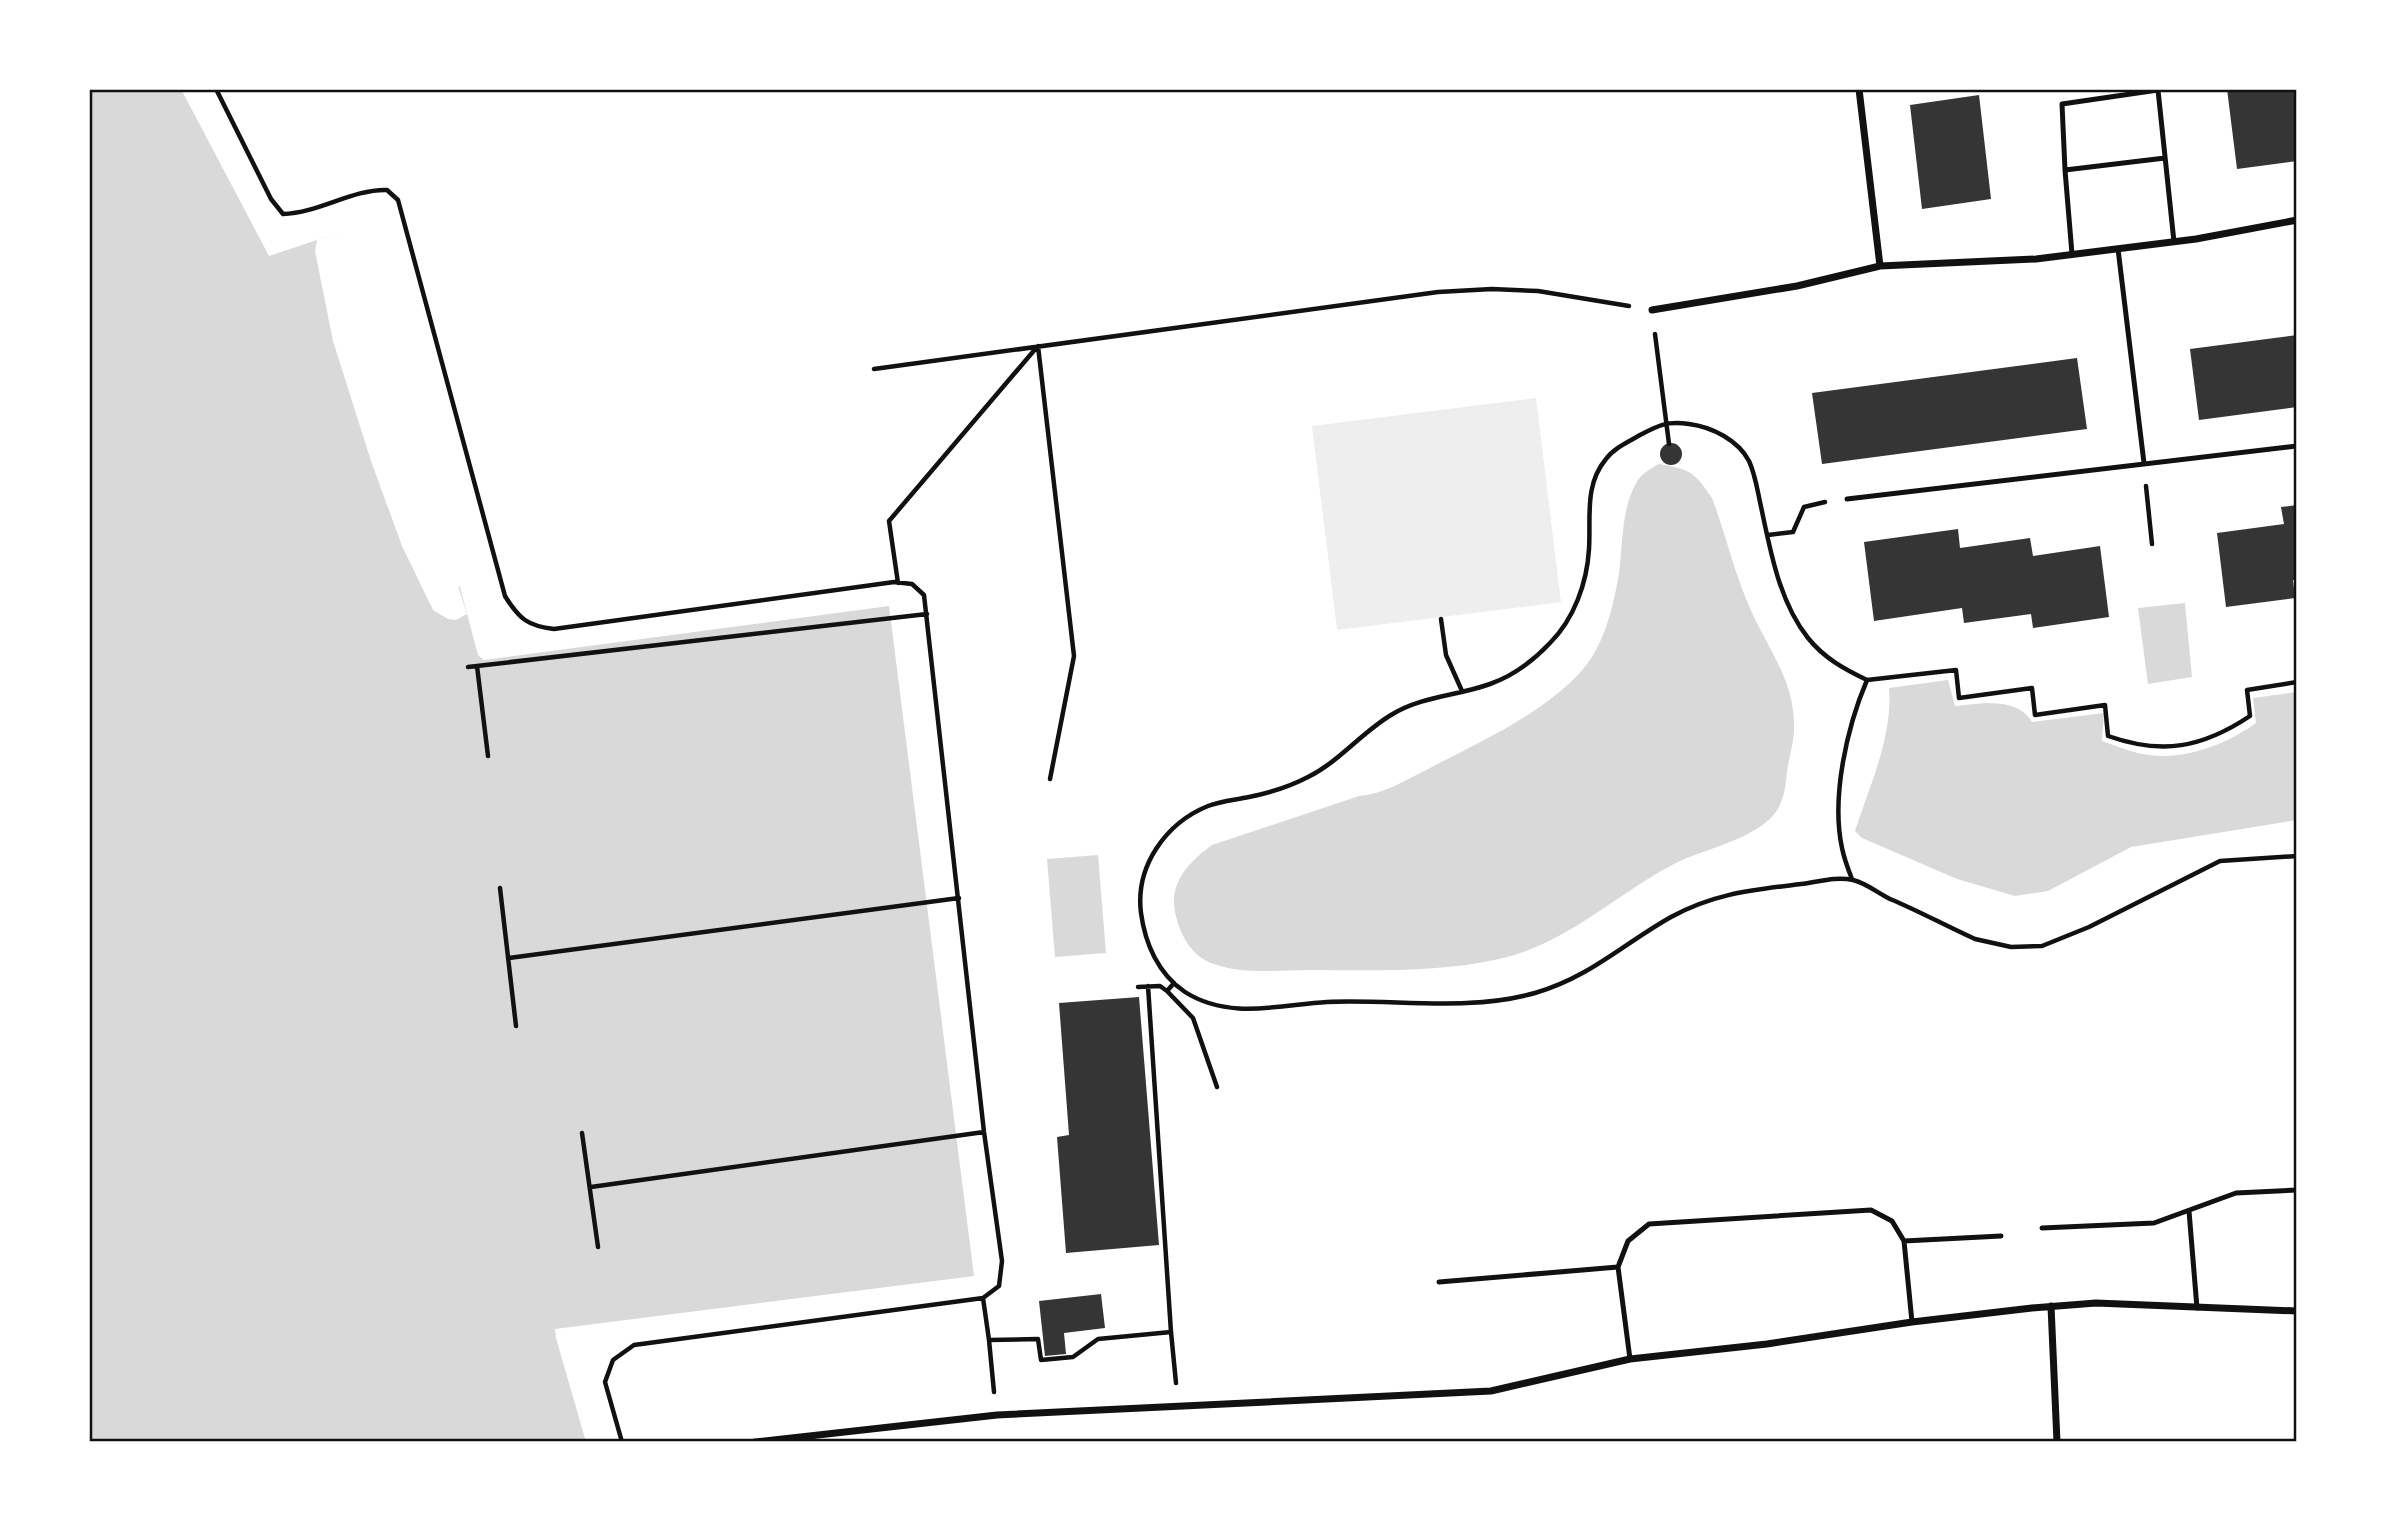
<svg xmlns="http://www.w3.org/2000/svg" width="2386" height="1531" viewBox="0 0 2386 1531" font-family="Roboto,sans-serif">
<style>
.green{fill:#eee}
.water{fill:#d9d9d9}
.pier{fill:#fff}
.building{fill:#353535}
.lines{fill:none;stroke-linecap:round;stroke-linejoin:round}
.path{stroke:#111;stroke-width:4.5}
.service{stroke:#111;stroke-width:5}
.minor{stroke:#111;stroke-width:7}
.neatline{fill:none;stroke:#111;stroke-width:2.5}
</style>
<rect width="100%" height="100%" fill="#fff"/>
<path class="green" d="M1536,398L1561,602L1337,630L1312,426Z"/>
<path class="water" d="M89,89H181L269,256L338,233L344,285L445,583L460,587L478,655L484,660L889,606L974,1276L555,1329L556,1338L586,1442H89Z
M1659,464C1689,469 1694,471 1712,498C1725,532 1733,568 1747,601C1763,642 1793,676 1794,722C1795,736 1791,751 1788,765C1786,777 1786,791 1781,802C1770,835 1710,847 1680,861C1617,892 1570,943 1499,959C1437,973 1372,970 1309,970C1277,970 1242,975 1211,963C1190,955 1179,932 1175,912C1169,882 1190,861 1212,845L1359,796C1384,794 1406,780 1428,769C1470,747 1516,726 1553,697C1570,684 1586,669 1596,650C1608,628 1615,598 1619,573C1623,544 1621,506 1638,480C1643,473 1651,468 1659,464Z
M2185,603L2192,677L2148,684L2138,608Z
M1948,680L1955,706C1979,704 2017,696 2032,722L2104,713L2102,741C2114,745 2126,750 2138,753C2179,763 2224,746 2256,723L2253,698L2297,692V820L2131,847L2048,891L2015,896L1957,879L1862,838L1855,831C1870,785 1893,736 1889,688Z
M1098,855L1106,953L1055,957L1047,859Z"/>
<path class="pier" d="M341,232L347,284L447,580L457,583L467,614L456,620L448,619L433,610L402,546L371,461L333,341L315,251L317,240Z"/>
<path class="building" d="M2227,89H2294L2297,161L2237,169Z
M1979,95L1991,199L1922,209L1910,105Z
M2297,335V407L2199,420L2190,349Z
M2077,358L2087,429L1822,464L1812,393Z
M1660 454a11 11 0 1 1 22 0a11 11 0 1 1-22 0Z
M2297,505V580H2293L2295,598L2226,607L2217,533L2284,524L2281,507Z
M1958,529L1960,548L2030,538L2033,556L2100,546L2109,617L2033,628L2031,614L1964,623L1962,608L1874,621L1864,542Z
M1139,997L1159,1245L1066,1253L1057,1137L1069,1135L1059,1003Z
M1101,1294L1105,1328L1064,1333L1066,1354L1045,1356L1039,1301Z"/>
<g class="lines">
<path class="path" d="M216,89L271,199L283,214C319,213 352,189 387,190L398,200L505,596C519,619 528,626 554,629L894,582L912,584L924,595L984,1132L1002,1261L999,1286L983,1298L634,1345L613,1360L605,1382L622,1442
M1655,334L1669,444
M1038,346L1074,656L1050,779
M874,369L1438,292L1492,289L1538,291L1629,306
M2146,486L2152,544
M1768,535L1793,532L1804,507L1825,502
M898,583L889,521L1037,347
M1441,619L1446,655L1462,691
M477,666L488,756
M468,667L927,614
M1867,680L1956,670L1959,698L2032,688L2035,715L2105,705L2108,736C2162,755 2202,748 2250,716L2247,690L2297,682
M1852,879C1848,869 1844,858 1842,848C1831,797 1847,727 1867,680C1844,669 1824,658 1808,638C1778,600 1770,548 1760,502C1757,488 1755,474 1749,461C1738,440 1712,427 1689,424C1667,421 1659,425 1640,435C1628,442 1614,448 1606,459C1584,485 1591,518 1589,549C1587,583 1574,619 1550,643C1533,661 1513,676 1490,684C1457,696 1422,696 1391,715C1361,733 1340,761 1308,777C1289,787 1269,793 1249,797C1235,800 1221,801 1208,806C1166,823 1135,866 1141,913C1145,943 1158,974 1185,992C1229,1020 1279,1005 1327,1002C1397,999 1467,1012 1535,993C1590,977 1623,944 1671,917C1715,893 1753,890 1801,884C1818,882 1836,876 1853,880C1866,883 1878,893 1890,899C1919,911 1946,926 1975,939L2011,947L2042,946L2089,927L2220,861L2297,856
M500,888L516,1026
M509,958L959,898
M1174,983L1167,991L1193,1018L1217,1087
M1148,986L1171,1332
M1138,987L1160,986L1167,991
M582,1133L598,1247
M591,1187L984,1132
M983,1298L989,1340
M994,1392L989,1340L1038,1339L1041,1360L1073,1357L1098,1339L1171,1332L1176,1383"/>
<path class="service" d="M2165,158L2065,170L2062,104L2158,90L2174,242
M2065,170L2072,254
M2118,249L2144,463
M1847,499L2297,446
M2189,1211L2197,1308
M2042,1228L2154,1223L2236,1193L2297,1190
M1904,1241L1912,1322
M1618,1267L1630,1359
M1439,1282L1618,1267L1628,1241L1649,1224L1871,1210L1892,1221L1904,1241L2001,1236"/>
<path class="minor" d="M1859,89L1880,266
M1652,310L1797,286L1880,266L2036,259L2196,239L2297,220
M2051,1306L2057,1442
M755,1442L997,1415L1491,1391L1630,1359L1767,1344L1912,1322L2032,1308L2096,1303L2297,1311"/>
</g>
<rect width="2386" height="1531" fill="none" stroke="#ffffff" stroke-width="182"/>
<rect x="91" y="91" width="2204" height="1349" class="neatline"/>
</svg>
